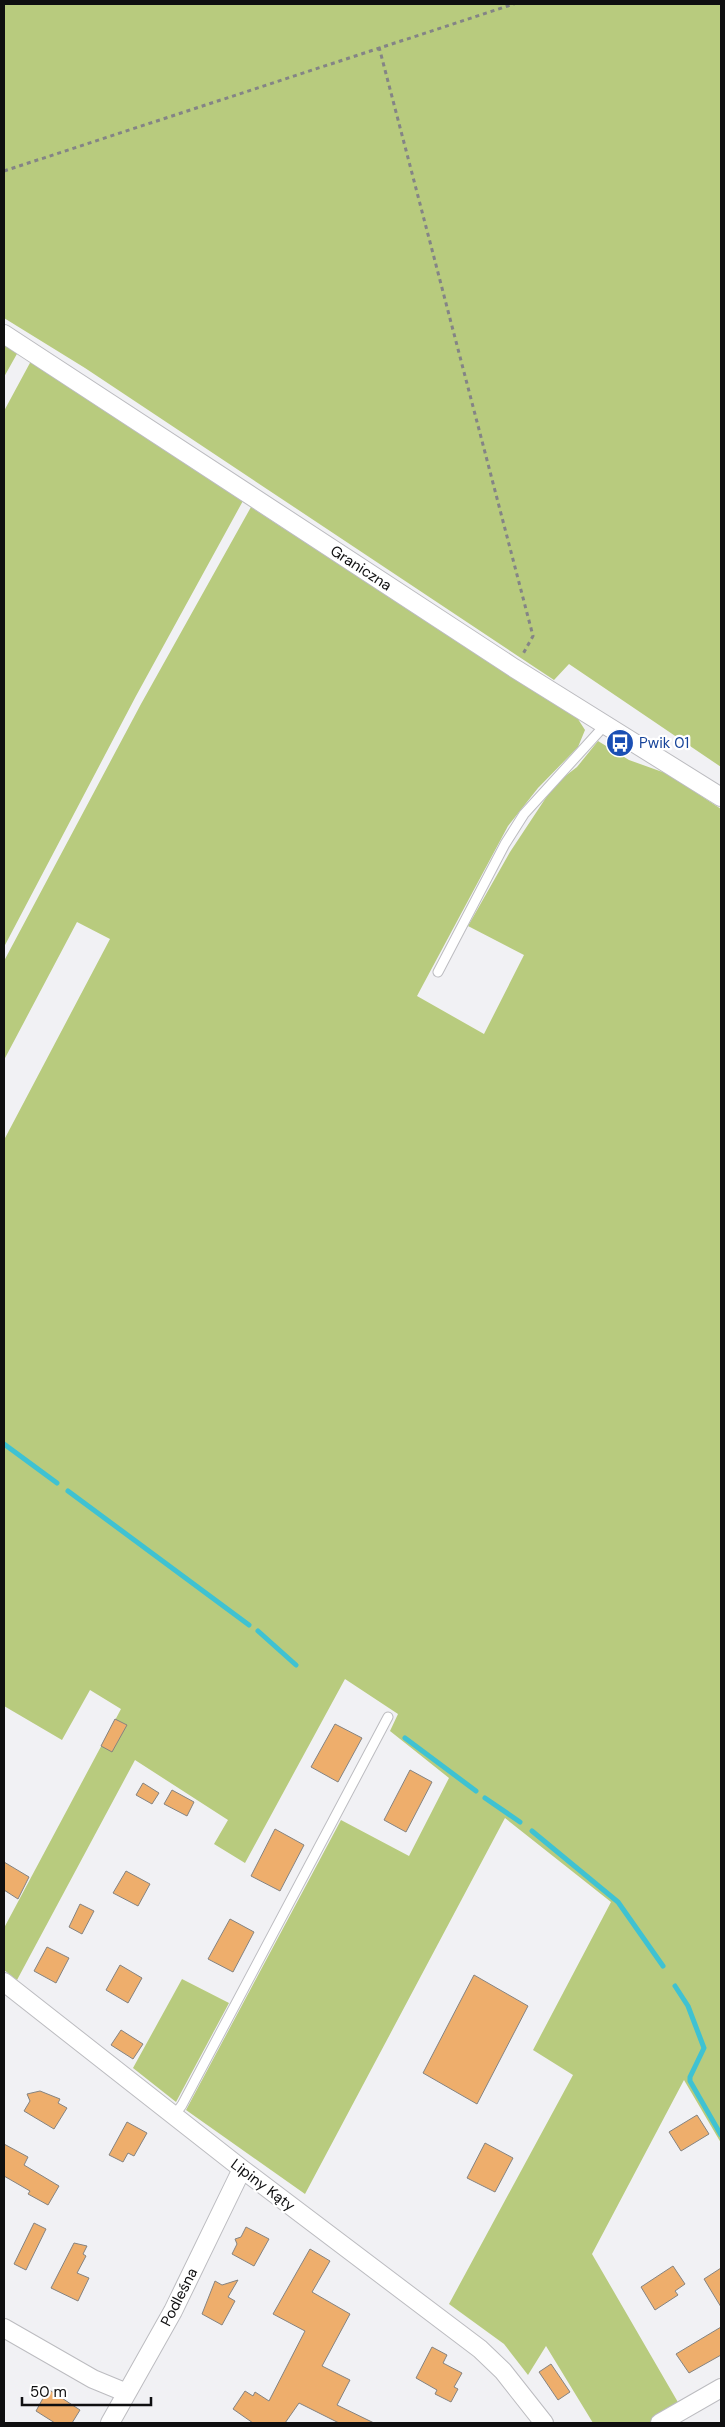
<svg xmlns="http://www.w3.org/2000/svg" width="725" height="2427" viewBox="0 0 725 2427" font-family="'DM Sans',sans-serif">
<style>
.green{fill:#b8cb7e}
.lines{fill:none;stroke-linecap:round;stroke-linejoin:round}
.stream{stroke:#3fc2d2;stroke-width:5}
.building{fill:#eeae6c;stroke:#858380}
.service-casing{stroke:#bcbcc0;stroke-width:11}
.minor-casing{stroke:#bcbcc0;stroke-width:20}
.path{stroke:#848486;stroke-width:3;stroke-dasharray:4 4;stroke-linecap:butt}
.service{stroke:#fff;stroke-width:9}
.minor{stroke:#fff;stroke-width:18}
.labels{text-anchor:middle;stroke-width:4.5;stroke-linejoin:round;paint-order:stroke}
.street-label{font-size:15px;fill:#0f0f10;stroke:#fff}
.transit-label{font-size:15px;fill:#164399;stroke:#fff;text-anchor:start}
</style>
<rect width="100%" height="100%" fill="#f1f1f4"/>
<path class="green" d="M4,4H721V767L569,664L554,680L85,368L4,318Z
M4,343L18,352L4,377Z
M31,361L244,499L136,696L4,947V411Z
M251,507L286,530L288,526L576,716L585,730L578,747L538,788L508,826L417,996L484,1034L524,955L468,926L510,852L555,784L577,767L598,741L629,760L668,774L721,809V2143L684,2080L592,2254L679,2404L650,2423H593L546,2346L528,2375L504,2344L449,2304L573,2075L533,2050L611,1902L505,1818L305,2194L186,2110L341,1820L409,1856L449,1778L390,1731L398,1714L345,1679L245,1863L214,1844L228,1820L135,1760L17,1980L4,1970V1928L121,1709L90,1690L62,1740L4,1706V1140L110,939L77,922L4,1060V961L141,704Z
M182,1979L229,2003L176,2102L133,2068Z"/>
<g class="lines">
<path class="stream" d="M4,1444L57,1483
M68,1491L249,1625
M258,1631L296,1665
M405,1738L476,1791
M485,1798L520,1822
M532,1831L618,1902L663,1966
M675,1986L688,2006L704,2048L690,2077V2081L721,2135"/>
</g>
<path class="building" d="M115,1719L127,1725L112,1752L101,1746Z
M335,1724L362,1738L338,1782L311,1767Z
M410,1770L432,1782L406,1832L384,1820Z
M143,1783L159,1793L152,1804L136,1795Z
M172,1790L194,1802L187,1816L164,1804Z
M275,1829L304,1845L280,1891L251,1876Z
M4,1862L29,1877L18,1899L4,1890Z
M126,1871L150,1884L138,1906L113,1893Z
M80,1904L94,1911L82,1934L69,1927Z
M230,1919L254,1932L233,1972L208,1959Z
M47,1947L69,1958L56,1983L34,1971Z
M120,1965L142,1978L128,2003L106,1990Z
M474,1975L528,2006L477,2104L423,2073Z
M121,2030L143,2044L133,2059L111,2045Z
M40,2091L60,2099L58,2103L67,2108L54,2129L24,2111L30,2101L27,2094Z
M697,2115L709,2134L681,2151L669,2132Z
M127,2122L147,2133L134,2156L128,2153L123,2162L109,2155Z
M485,2143L513,2158L495,2192L467,2178Z
M4,2144L28,2157L24,2165L59,2186L48,2205L28,2194L30,2191L4,2176Z
M34,2223L46,2229L26,2270L14,2264Z
M246,2227L269,2239L254,2266L232,2254L237,2244L235,2239L241,2237Z
M74,2243L87,2246L83,2254L86,2256L77,2273L89,2278L78,2301L51,2288Z
M310,2249L330,2261L312,2292L350,2314L322,2366L350,2380L337,2405L374,2423H339L299,2403L285,2423H253L233,2409L245,2391L253,2396L255,2392L269,2401L305,2331L273,2314Z
M673,2266L685,2284L675,2291L678,2295L655,2310L641,2287Z
M721,2268V2307L704,2279Z
M238,2280L228,2297L235,2301L222,2325L202,2314L215,2281L222,2285Z
M721,2327V2355L689,2373L676,2354Z
M432,2347L447,2355L443,2363L462,2373L454,2387L458,2389L451,2402L435,2394L437,2390L416,2378Z
M551,2364L570,2392L558,2400L539,2372Z
M48,2389L80,2410L72,2423H55L36,2411Z"/>
<g class="lines">
<g class="service-casing">
<path id="service" d="M438,972L505,844L524,814L606,724
M174,2116L182,2105L388,1717"/>
</g>
<g class="minor-casing">
<path id="minor" d="M4,334L514,668L721,797
M4,1982L242,2169L480,2349L503,2371L544,2423
M4,2328L93,2379L127,2393
M110,2423L173,2311L242,2169
M660,2423L721,2388"/>
</g>
<path class="path" d="M379,47L533,636L523,654
M4,171L514,4"/>
<use href="#service" class="service"/>
<use href="#minor" class="minor"/>
</g>
<defs>
<g id="bus-disc" transform="scale(1.4375)"><circle r="9.5" fill="#1a4fb4" stroke="#fff"/><path d="M-5-6H5V4H4V6H2V4H-2V6H-4V4H-5ZM-3.5-4V0h7V-4ZM-3.5 1.2v1.5H-2V1.2ZM2 1.2v1.5H3.5V1.2Z" fill="#fff"/></g>
</defs>
<g fill-rule="evenodd">
<use href="#bus-disc" x="620" y="743"/>
</g>
<g class="labels">
<g class="street-label">
<text transform="translate(361 568) rotate(33)" y="5">Graniczna</text>
<text transform="translate(263 2185) rotate(37)" y="5">Lipiny Kąty</text>
<text transform="translate(179 2297) rotate(-63)" y="5">Podleśna</text>
</g>
<g class="transit-label">
<text x="639" y="748">Pwik 01</text>
</g>
</g>
<rect width="725" height="2427" fill="none" stroke="#0f0f10" stroke-width="10"/>
<path d="M22 2397v8h129v-8" fill="none" stroke="#0f0f10" stroke-width="2.5"/>
<text x="30" y="2397" font-size="15" fill="#0f0f10" stroke="#ffffff" stroke-width="4" paint-order="stroke">50 m</text>
</svg>
